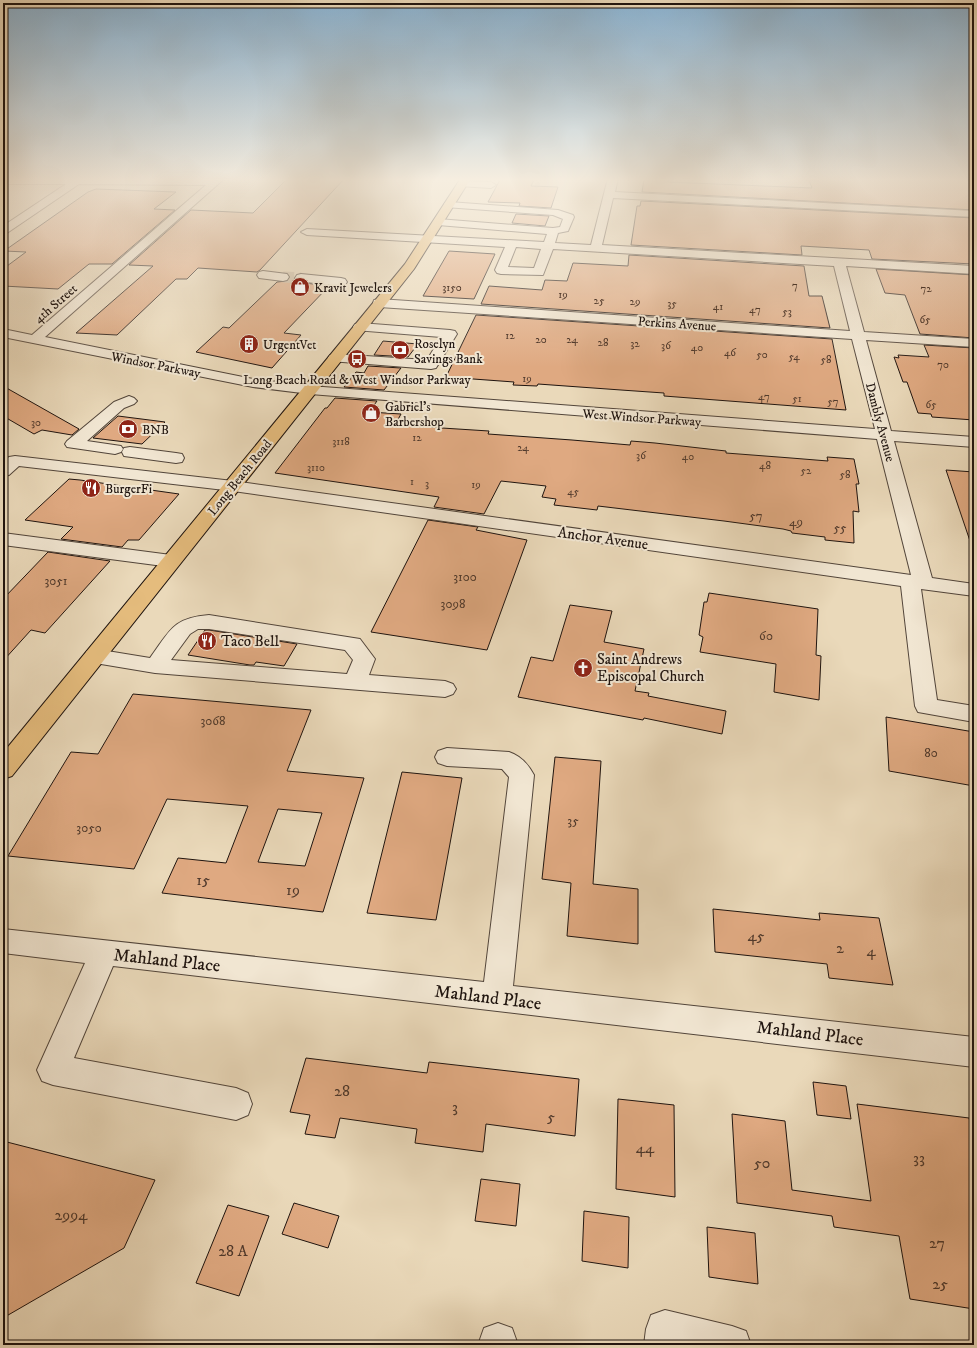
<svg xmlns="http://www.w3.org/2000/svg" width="977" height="1348" viewBox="0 0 977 1348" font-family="'IM FELL DW Pica',serif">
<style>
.building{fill:#dfa981;stroke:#1f140f;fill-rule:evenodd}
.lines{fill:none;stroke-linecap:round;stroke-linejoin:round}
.minor-tunnel{stroke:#ccbba0;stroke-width:11;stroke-dasharray:11 5.5;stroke-linecap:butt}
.minor-casing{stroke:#52453a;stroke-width:2}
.major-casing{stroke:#1f140f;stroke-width:2}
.minor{fill:#f1e6d2;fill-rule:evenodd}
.major{fill:#e5bc7d;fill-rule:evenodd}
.labels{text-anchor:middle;stroke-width:4;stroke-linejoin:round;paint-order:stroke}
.far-number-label{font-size:11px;fill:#4f392c}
.far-poi-label{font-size:13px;fill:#1f140f;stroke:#f1e6d2;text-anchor:start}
.far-street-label{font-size:13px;fill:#1f140f;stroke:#f1e6d2}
.number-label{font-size:13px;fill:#4f392c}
.street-label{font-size:15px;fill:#1f140f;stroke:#f1e6d2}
.poi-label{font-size:15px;fill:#1f140f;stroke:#f1e6d2;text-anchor:start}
.near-number-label{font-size:16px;fill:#4f392c}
.near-street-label{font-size:18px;fill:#1f140f;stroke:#f1e6d2}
</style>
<rect width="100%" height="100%" fill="#ead9ba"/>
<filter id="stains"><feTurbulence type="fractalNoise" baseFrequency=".005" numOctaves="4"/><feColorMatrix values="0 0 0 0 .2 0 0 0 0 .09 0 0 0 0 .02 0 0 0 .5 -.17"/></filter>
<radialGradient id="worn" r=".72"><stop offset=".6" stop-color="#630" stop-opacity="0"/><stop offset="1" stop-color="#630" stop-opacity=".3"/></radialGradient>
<path class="building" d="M288,178H345L260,270L257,272L198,268L187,279H176L117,335L76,333L153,266L129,265L191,210L253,213Z
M501,178H535L531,186L558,187L551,208L519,206L520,203L488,202Z
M647,178H668V182L812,188L809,180H815V178H957L974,179V210L642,192L644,179Z
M96,189L176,192L154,209L175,210L112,264H89L58,289L3,286V269L26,252L4,251L88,192Z
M641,201L974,218V264L872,259L869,250L801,246L802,255L631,245L637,206H640Z
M516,214L549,216L545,226L512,223Z
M449,251L495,254L474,299L423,296Z
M629,255L804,266L809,296H822L830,328L481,304L489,286L542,290L545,280L567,281L573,263L628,266Z
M876,269L974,275V338L920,334L905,295L885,293Z
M290,278L294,279L297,282L329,286L284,333L301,335L272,368L196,352L223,327L229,328L277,282L287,281Z
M476,315L832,339L846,410L664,396V393L621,390L538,384L537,386L513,385L514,382L446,377Z
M383,341L406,343L418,344L408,357L374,355Z
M924,345L974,348V420L932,417L931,414L918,413L907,382H903L894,357L899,358L898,355L929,357Z
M368,366L401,368L384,390L344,387L356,372L364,373Z
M3,386L79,429L72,435L42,430L34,434L3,416Z
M335,398L377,401L369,412L401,414L395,425L489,431L488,434L572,440L630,445L631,441L655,443L726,451V453L791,458L828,461L827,457L854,459L859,484H856L859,512L853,511L854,543L825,540V537L792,533L791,531L783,529L724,521L598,506L597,510L554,505L556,499L542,497L546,486L501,481L484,514L434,507L439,497L275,473L325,408H327Z
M118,416L165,422L142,444L93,438Z
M946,470L974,472V540L970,541Z
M69,479L80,480L179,494L139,540H128L122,547L61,539L73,527L25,520Z
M428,520L478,527L476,530L527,540L487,650L371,632Z
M48,552L110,561L45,633L31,630L3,661V599Z
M709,593L818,609L816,655L821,656L819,700L774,692L776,664L700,652L703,637L699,635L704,602H707Z
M570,605L612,611L604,642L644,649L635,691L649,693L648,696L726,711L722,734L644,718L643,720L518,697L531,657L553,661Z
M205,630H209L297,644L284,666L256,662L254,665H250L188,655Z
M133,694L311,710L287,771L364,778L323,912L162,893L178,858L226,863L248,806L167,799L134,869L8,856L71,752L98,754ZM278,809L322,813L305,866L258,862Z
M886,717L974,732V786L889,771Z
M555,757L601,761L593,884L638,889V944L567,936L571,883L542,879Z
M402,772L462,778L436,920L367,913Z
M713,909L820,920L819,913L879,918L893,985L829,978L827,964L715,952Z
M306,1058L427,1073L429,1062L579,1079L575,1136L486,1124L483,1152L415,1143L417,1129L340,1118L335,1138L305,1134L310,1115L290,1112Z
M813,1082L846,1086L851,1119L817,1115Z
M618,1099L674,1105L675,1197L616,1189Z
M857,1104L969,1118L974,1137V1309L910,1299L899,1236L834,1227L832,1216L737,1203L732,1114L785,1121L792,1190L871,1201Z
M3,1141L155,1180L124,1248L3,1318Z
M481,1179L520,1184L516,1226L475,1221Z
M294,1203L339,1216L328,1248L282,1234Z
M228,1205L269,1216L239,1296L196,1283Z
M584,1211L629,1217L628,1268L582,1261Z
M707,1227L755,1233L758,1284L709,1277Z"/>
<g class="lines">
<path class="minor-tunnel" d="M283,277L301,278"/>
<g class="minor-casing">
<path id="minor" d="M3,178H225L45,337L253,379L310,386L875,429L852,339L379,307L374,306L373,303L374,300L379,299L850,331L834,266L553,249L543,275L501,274L497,273L495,270L505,247L307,235L301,232L307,229L544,242L547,234L438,225L433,222L438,219L553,228L560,227L563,219L553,215L445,207L444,205L445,203L449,202L558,210L573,215L574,217L568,231L558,233L555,243L591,245L608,178H618L615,192L974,211V217L613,198L602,245L974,266V274L846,266L864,332L974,339V347L866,340L891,431L974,437V447L894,441L932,578L974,584V596L921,589L937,700L974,706V722L918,712L915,706L901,586L233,491L19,466L9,475L3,476V462L9,457L15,456L233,481L911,575L877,439L310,394L253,387L3,337V329L32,335L206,185L79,184L7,233L3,234V226L66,184H3ZM516,247L541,249L534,268L508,267Z
M462,181L491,182L496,185L491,188L459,186L457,184L459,182Z
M263,271L287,274L289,277L287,280L283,281L259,278L257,275L259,272Z
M301,274L341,278L345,279L347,282L345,285L341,286L297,281L295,278L297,275Z
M360,323L450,330L455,331L457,334L436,368L431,369L330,361L328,358L330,355L335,354L427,360L441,337L355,330L353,327L355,324Z
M129,396L134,398L137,401L134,404L124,408L87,441L121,446L123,449L121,452L115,454L67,447L65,444L67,441L114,402Z
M130,447L176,453L182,454L184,458L182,462L176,463L124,456L122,452L124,448Z
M3,533L171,555L178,557L181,561L178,565L171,567L3,545Z
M209,615L360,639L375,659L369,675L445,681L453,684L456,689L453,694L445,697L155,673L95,663L87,661L84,656L87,651L95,649L150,658C170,631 172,618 209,615ZM198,629H209L345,650L353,660L347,674L171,660L190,634Z
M447,748L509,752C521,756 528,764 534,775L513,986L974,1037V1067L113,966L74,1058L236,1088L248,1093L252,1104L248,1115L236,1120L53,1085L42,1081L37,1070L85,963L3,953V929L484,982L509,777L502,769L447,766L438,763L435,757L438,751Z
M665,1310L732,1326L746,1331L751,1345H644L646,1329L651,1315Z
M498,1323L512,1328L517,1342L516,1345H478L484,1328Z"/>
</g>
<g class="major-casing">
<path id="major" d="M461,178H471L414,269L12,776L3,779V753L405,264Z"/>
</g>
<use href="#minor" class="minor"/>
<use href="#major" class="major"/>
</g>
<linearGradient id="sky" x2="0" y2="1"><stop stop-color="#8ab5d6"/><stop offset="0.49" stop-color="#f6eee0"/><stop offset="1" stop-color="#f6eee0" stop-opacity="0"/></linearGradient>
<rect width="977" height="367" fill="url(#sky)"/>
<defs>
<g id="shop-disc" transform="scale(1)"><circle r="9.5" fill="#8f2418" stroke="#f1e6d2"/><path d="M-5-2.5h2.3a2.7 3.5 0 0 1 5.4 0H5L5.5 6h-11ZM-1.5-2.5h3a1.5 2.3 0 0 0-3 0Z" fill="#fff"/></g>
<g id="building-disc" transform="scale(1)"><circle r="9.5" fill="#8f2418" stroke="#f1e6d2"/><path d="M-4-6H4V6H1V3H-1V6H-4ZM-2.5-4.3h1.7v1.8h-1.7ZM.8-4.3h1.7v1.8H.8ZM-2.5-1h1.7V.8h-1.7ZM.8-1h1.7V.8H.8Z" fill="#fff"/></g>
<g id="bank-disc" transform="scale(1)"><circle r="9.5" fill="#8f2418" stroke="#f1e6d2"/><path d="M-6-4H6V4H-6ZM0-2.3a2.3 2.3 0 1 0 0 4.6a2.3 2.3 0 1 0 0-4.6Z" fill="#fff"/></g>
<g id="bus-disc" transform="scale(1)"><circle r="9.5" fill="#8f2418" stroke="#f1e6d2"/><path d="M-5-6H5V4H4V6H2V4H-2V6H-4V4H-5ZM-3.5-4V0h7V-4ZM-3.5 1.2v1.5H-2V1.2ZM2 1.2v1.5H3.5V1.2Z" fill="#fff"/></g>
<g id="restaurant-disc" transform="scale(1)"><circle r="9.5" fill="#8f2418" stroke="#f1e6d2"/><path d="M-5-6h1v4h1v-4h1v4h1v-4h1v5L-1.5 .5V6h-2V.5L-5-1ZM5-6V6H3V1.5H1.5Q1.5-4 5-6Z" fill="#fff"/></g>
<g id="church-disc" transform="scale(1)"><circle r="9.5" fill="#8f2418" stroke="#f1e6d2"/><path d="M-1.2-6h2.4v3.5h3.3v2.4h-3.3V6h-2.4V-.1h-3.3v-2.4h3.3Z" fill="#fff"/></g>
</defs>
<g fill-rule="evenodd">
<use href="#shop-disc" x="300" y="287"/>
<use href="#building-disc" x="249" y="344"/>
<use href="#bank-disc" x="400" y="350"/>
<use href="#bus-disc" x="357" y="359"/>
<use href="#shop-disc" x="371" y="413"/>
<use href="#bank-disc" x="128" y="429"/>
<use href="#restaurant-disc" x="91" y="488"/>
<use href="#restaurant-disc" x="207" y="641"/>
<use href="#church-disc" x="583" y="668"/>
</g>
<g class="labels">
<g class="far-number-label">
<text x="795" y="289">7</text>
<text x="452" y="291">3150</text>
<text x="926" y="292">72</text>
<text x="563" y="298">19</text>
<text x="599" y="304">25</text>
<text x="635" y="305">29</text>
<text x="672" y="307">35</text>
<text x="718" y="310">41</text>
<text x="755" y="313">47</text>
<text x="787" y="315">53</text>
<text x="925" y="323">65</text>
<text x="510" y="339">12</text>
<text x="541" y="343">20</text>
<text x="572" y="343">24</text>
<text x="603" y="346">28</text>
<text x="635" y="347">32</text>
<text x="666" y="349">36</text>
<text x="697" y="351">40</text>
<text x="730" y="356">46</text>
<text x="762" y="358">50</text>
<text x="794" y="360">54</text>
<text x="826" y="363">58</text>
<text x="943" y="368">70</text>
<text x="527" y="382">19</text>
<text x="764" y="400">47</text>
<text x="797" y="402">51</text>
<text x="833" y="405">57</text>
<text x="931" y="408">65</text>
<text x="36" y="426">30</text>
<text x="417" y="441">12</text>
<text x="341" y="445">3118</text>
<text x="523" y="451">24</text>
<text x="641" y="459">36</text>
<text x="688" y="460">40</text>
<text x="765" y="469">48</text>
<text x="316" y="471">3110</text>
<text x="806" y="474">52</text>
<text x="845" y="478">58</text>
<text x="412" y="485">1</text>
<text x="427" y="487">3</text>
<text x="476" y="488">19</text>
<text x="573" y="495">45</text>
</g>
<g class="far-poi-label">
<text x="314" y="292">Kravit Jewelers</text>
<text x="414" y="348">Roselyn<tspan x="414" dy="15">Savings Bank</tspan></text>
<text x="263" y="349">UrgentVet</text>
<text x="357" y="384" text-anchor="middle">Long Beach Road &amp; West Windsor Parkway</text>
<text x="385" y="411">Gabriel's<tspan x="385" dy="15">Barbershop</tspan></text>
<text x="142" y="434">BNB</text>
<text x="105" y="493">BurgerFi</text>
</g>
<g class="far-street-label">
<text transform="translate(55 303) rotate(-41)" y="5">4th Street</text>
<text transform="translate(677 323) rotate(4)" y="5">Perkins Avenue</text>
<text transform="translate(156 364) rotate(11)" y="5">Windsor Parkway</text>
<text transform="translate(642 417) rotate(4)" y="5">West Windsor Parkway</text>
<text transform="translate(881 422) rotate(75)" y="5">Dambly Avenue</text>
<text transform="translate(239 477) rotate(-51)" y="5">Long Beach Road</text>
</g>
<g class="number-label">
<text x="756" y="520">57</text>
<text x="796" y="526">49</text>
<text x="840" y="532">55</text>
<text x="465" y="581">3100</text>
<text x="56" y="585">3051</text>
<text x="453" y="608">3098</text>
<text x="766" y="640">60</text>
<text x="213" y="725">3068</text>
<text x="931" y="757">80</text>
<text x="573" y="825">35</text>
<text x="89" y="832">3050</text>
</g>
<g class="street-label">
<text transform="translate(603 538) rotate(8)" y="5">Anchor Avenue</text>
</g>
<g class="poi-label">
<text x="221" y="646">Taco Bell</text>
<text x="597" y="664">Saint Andrews<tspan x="597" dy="17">Episcopal Church</tspan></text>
</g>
<g class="near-number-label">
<text x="203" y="885">15</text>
<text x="293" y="895">19</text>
<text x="756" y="941">45</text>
<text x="840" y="953">2</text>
<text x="871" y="956">4</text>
<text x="342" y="1096">28</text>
<text x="455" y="1112">3</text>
<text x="551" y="1122">5</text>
<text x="645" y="1153">44</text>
<text x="919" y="1163">33</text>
<text x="762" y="1168">50</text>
<text x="71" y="1220">2994</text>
<text x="937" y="1248">27</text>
<text x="233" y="1256">28 A</text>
<text x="940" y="1289">25</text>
</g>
<g class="near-street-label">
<text transform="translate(167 960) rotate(6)" y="6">Mahland Place</text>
<text transform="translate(488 997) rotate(7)" y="6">Mahland Place</text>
<text transform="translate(810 1033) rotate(7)" y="6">Mahland Place</text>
</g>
</g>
<rect width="977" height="1348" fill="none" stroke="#ead9ba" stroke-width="16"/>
<rect x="4" y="4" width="969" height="1340" fill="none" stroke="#1f140f" stroke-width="2"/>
<rect x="8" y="8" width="961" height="1332" fill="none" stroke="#1f140f"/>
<rect width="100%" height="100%" filter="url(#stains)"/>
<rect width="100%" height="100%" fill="url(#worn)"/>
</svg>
